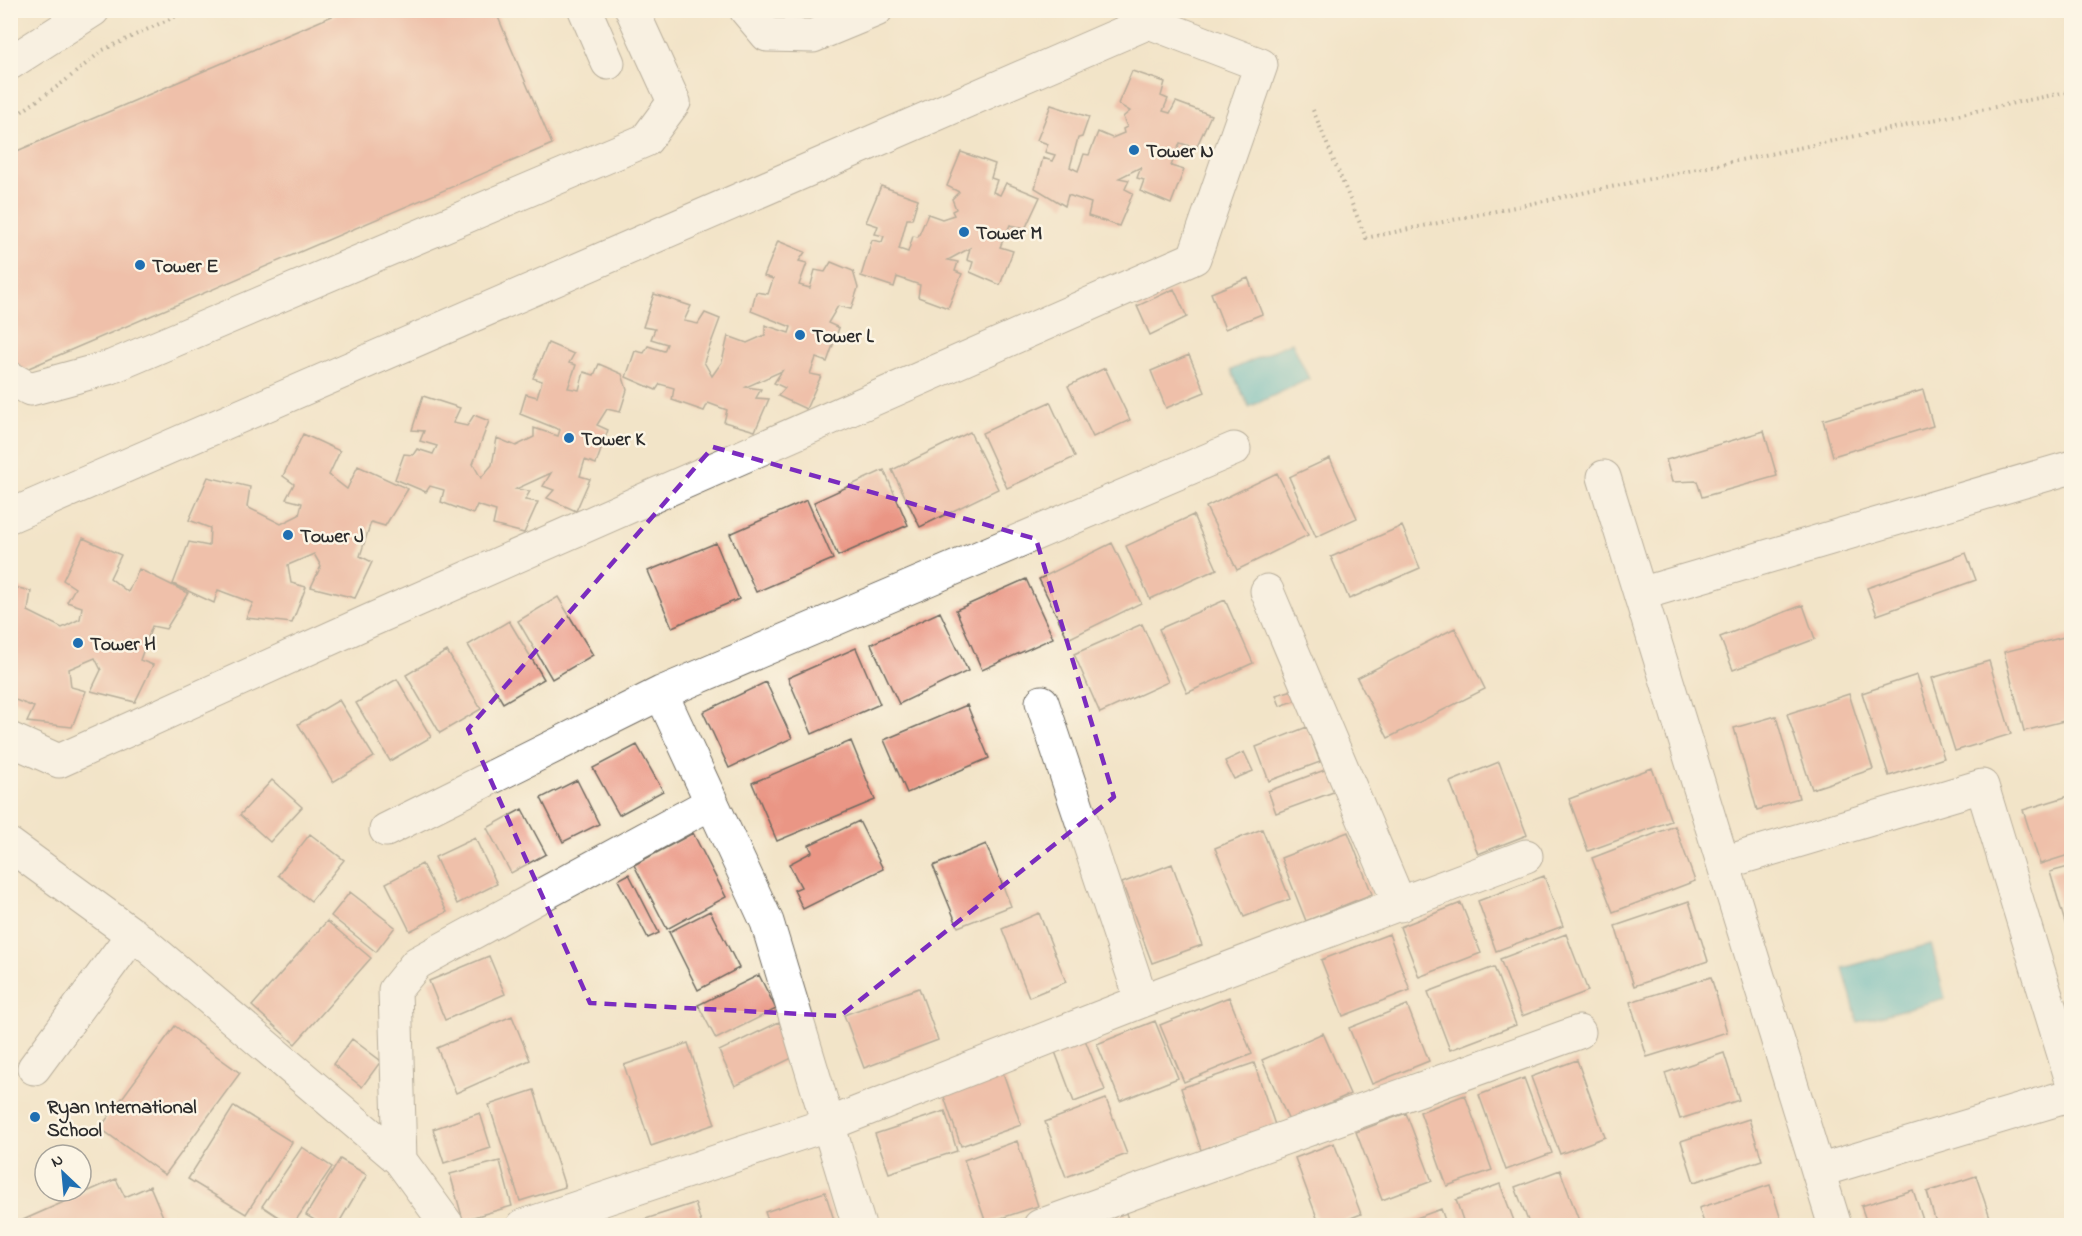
<svg xmlns="http://www.w3.org/2000/svg" width="2082" height="1236" viewBox="0 0 2082 1236" font-family="'Indie Flower',sans-serif">
<style>
.water{fill:#48b7c3;stroke:#3a7177;stroke-width:1.5}
.building{fill:#ea9685}
.lines{fill:none;stroke-linecap:round;stroke-linejoin:round}
.minor-casing{stroke:#716c62;stroke-width:35}
.path{stroke:#716c62;stroke-width:4;stroke-dasharray:1.5 4.5;stroke-linecap:butt}
.minor{stroke:#fff;stroke-width:33}
.marked{fill:none;stroke:#7b2cbf;stroke-width:4.5;stroke-dasharray:12 8;stroke-linejoin:round}
.poi-dot{fill:#1f6fb2;stroke:#fcf5e5;stroke-width:2}
.labels{text-anchor:middle;stroke-width:5;stroke-linejoin:round;paint-order:stroke}
.poi-label{font-size:20px;font-weight:bold;fill:#2b2b2b;stroke:#fcf5e5;text-anchor:start}
</style>
<rect width="100%" height="100%" fill="#fcf5e5"/>
<filter id="ink" filterUnits="userSpaceOnUse"><feTurbulence type="fractalNoise" baseFrequency=".0167" numOctaves="2"/><feDisplacementMap in="SourceGraphic" scale="12" xChannelSelector="R" yChannelSelector="G"/><feConvolveMatrix kernelMatrix="1 2 1 2 8 2 1 2 1" color-interpolation-filters="sRGB"/></filter>
<filter id="wash" filterUnits="userSpaceOnUse"><feTurbulence type="fractalNoise" baseFrequency=".008" numOctaves="4" result="noise"/><feDisplacementMap in="SourceGraphic" scale="24" xChannelSelector="R" yChannelSelector="G"/><feGaussianBlur stdDeviation="1.35" result="paint"/><feColorMatrix in="noise" values="0 0 0 0 0 0 0 0 0 0 0 0 0 0 0 0 0 1.4 0 .05"/><feComposite in="paint" operator="in"/></filter>
<g filter="url(#wash)">
<rect width="100%" height="100%" fill="#f2e4c8"/>
<path class="water" d="M1292,342L1309,379L1249,407L1231,370Z
M1931,944L1945,998L1858,1022L1843,968Z"/>
<g id="blocks">
<path class="building" d="M346,10H495L552,144L10,376V154Z
M1132,71L1165,82L1161,96L1168,99L1163,111L1170,113L1176,102L1211,115L1196,148L1180,143L1171,166L1184,170L1171,204L1140,191L1144,180L1137,178L1141,167L1119,178L1129,180L1125,189L1133,193L1119,226L1088,216L1091,203L1068,195L1065,206L1035,188L1043,158L1052,161L1055,155L1045,152L1048,144L1037,140L1051,105L1089,117L1082,137L1078,138L1070,167L1078,171L1084,154L1089,155L1098,132L1112,138L1124,133L1123,129L1127,127L1123,117L1130,111L1118,104Z
M961,152L995,164L991,178L997,180L993,192L1000,195L1006,183L1040,197L1025,229L1010,225L1000,247L1013,251L1000,285L970,272L973,262L967,260L970,248L948,260L958,262L955,271L962,274L948,308L918,297L920,285L897,277L894,287L861,276L872,240L882,242L884,236L875,234L878,226L866,222L881,186L918,199L912,219H907L899,249L908,252L913,236L918,237L928,214L942,219L954,215L952,211L956,209L952,199L959,192L947,186Z
M778,241L805,252L799,261L807,263L799,285L810,288L815,270L825,272L831,262L853,271L858,288L851,309L838,306L828,323L839,328L827,362L816,358L810,374L821,376L806,409L778,396L785,388L774,383L782,371L746,387L761,389L756,398L769,399L755,431L724,422L727,410L708,403L704,411L672,400L674,388L660,384L656,390L626,377L635,351L644,353L648,346L664,351L667,344L651,339L655,329L643,327L654,294L691,306L684,321L698,324L705,313L720,319L704,362L712,376L722,362L728,336L747,343L765,335V325L789,333L791,327L751,311L756,292L768,294L773,279L764,276Z
M1248,278L1262,314L1225,329L1211,293Z
M1174,289L1187,317L1150,335L1137,306Z
M548,343L574,354L569,363L576,365L568,388L579,390L584,372L594,375L599,364L622,374L627,390L620,412L607,409L597,425L608,430L596,464L585,460L580,476L590,479L576,511L547,498L554,490L543,486L551,473L516,489L530,491L525,500L538,502L524,533L493,525L496,511L477,505L473,514L441,502L444,490L430,486L426,492L395,479L404,454L413,455L417,449L433,454L437,446L420,441L424,431L412,430L423,396L460,408L453,423L467,426L474,415L489,421L473,464L481,478L492,465L497,438L516,446L534,437V428L558,436L560,430L520,414L526,394L537,397L542,381L533,378Z
M1189,355L1205,392L1166,408L1151,371Z
M1105,368L1130,420L1093,437L1068,386Z
M1923,390L1933,426L1833,456L1823,420Z
M1050,402L1075,457L1007,488L982,433Z
M1764,431L1777,476L1702,497L1697,481L1672,482L1666,460Z
M970,432L998,489L920,527L892,470Z
M303,434L340,451L329,475L347,489L358,466L408,489L385,526L371,522L360,556L372,562L355,598L311,587L321,566L314,554L288,565L291,583L306,587L292,623L246,618L253,603L218,590L214,603L173,584L189,542L209,546L210,528L189,520L208,477L250,487L247,507L281,524L299,515L302,503L286,499L294,484L283,476Z
M1330,458L1357,518L1316,537L1289,477Z
M884,470L908,525L838,556L814,502Z
M1277,473L1308,535L1237,570L1206,507Z
M807,500L833,559L756,592L730,534Z
M1193,515L1217,569L1150,599L1126,546Z
M1402,526L1420,568L1349,599L1331,557Z
M83,538L121,555L110,578L128,592L139,569L188,593L166,629L152,626L140,660L153,665L135,702L91,691L101,670L95,658L69,669L71,687L86,691L72,727L27,722L34,707L10,698V586L31,591L28,611L62,628L80,619L82,607L67,602L75,588L63,580Z
M716,543L739,599L672,627L648,571Z
M1112,543L1141,603L1068,639L1039,579Z
M1966,553L1976,580L1877,615L1867,588Z
M1026,579L1053,638L982,670L956,610Z
M558,597L593,655L552,679L518,621Z
M1225,600L1253,663L1187,693L1159,629Z
M1803,605L1815,639L1733,670L1720,637Z
M940,612L968,671L899,704L871,644Z
M509,621L544,679L503,703L468,645Z
M1142,624L1168,682L1100,713L1074,654Z
M1455,628L1485,689L1388,738L1357,678Z
M2072,635V719L2024,731L2004,652Z
M856,648L880,704L812,734L788,678Z
M447,651L481,709L440,733L406,675Z
M1989,661L2011,734L1955,751L1932,678Z
M1917,675L1944,758L1889,776L1862,693Z
M397,679L431,737L390,761L356,703Z
M766,682L792,738L729,768L703,712Z
M1293,690L1297,700L1280,706L1276,695Z
M1849,694L1873,769L1812,789L1787,714Z
M339,700L374,757L333,782L298,724Z
M967,705L989,758L907,793L884,740Z
M1776,716L1799,798L1757,810L1734,728Z
M1307,727L1320,762L1269,781L1256,747Z
M851,741L875,800L777,841L752,783Z
M637,745L663,791L619,815L593,768Z
M1244,752L1253,771L1234,779L1225,761Z
M1499,762L1527,835L1478,854L1450,782Z
M1330,768L1339,790L1276,813L1268,791Z
M1652,768L1671,821L1588,851L1569,799Z
M272,780L302,807L270,842L240,815Z
M577,780L599,824L563,842L541,798Z
M2072,795V854L2040,864L2023,810Z
M522,809L546,854L511,873L487,828Z
M859,821L883,869L803,909L794,890L801,887L789,864L812,852L809,845Z
M1675,826L1695,881L1613,912L1592,858Z
M1262,829L1290,899L1244,917L1215,848Z
M1348,832L1372,894L1306,921L1281,858Z
M693,833L726,897L667,929L634,865Z
M310,834L344,860L311,901L278,875Z
M475,838L497,884L457,904L435,857Z
M986,844L1011,906L958,927L933,866Z
M422,864L447,912L410,931L386,883Z
M1172,864L1202,945L1152,963L1122,883Z
M2072,866V925L2066,926L2050,872Z
M629,874L659,933L648,938L618,880Z
M1544,876L1563,926L1496,951L1478,901Z
M350,892L395,927L376,952L331,916Z
M1689,901L1708,961L1634,986L1615,926Z
M1461,903L1481,953L1419,977L1400,927Z
M710,911L739,968L698,990L669,932Z
M1039,913L1066,982L1029,997L1002,929Z
M327,921L371,958L295,1044L252,1006Z
M1389,934L1410,990L1343,1016L1321,960Z
M1566,934L1588,991L1522,1016L1500,959Z
M489,956L505,994L445,1020L429,981Z
M1494,967L1516,1025L1450,1050L1428,992Z
M759,975L776,1009L716,1039L698,1005Z
M1711,977L1727,1032L1647,1057L1630,1002Z
M919,988L938,1040L864,1068L844,1015Z
M1229,997L1252,1054L1184,1082L1160,1025Z
M1407,1005L1429,1061L1372,1084L1349,1028Z
M512,1016L530,1060L456,1093L437,1048Z
M1155,1021L1178,1078L1120,1101L1097,1044Z
M779,1022L796,1056L735,1086L719,1051Z
M175,1026L240,1073L165,1175L100,1128Z
M1323,1033L1350,1094L1289,1121L1262,1060Z
M1084,1037L1105,1090L1074,1102L1054,1049Z
M352,1039L381,1061L362,1087L333,1064Z
M688,1043L715,1124L651,1146L624,1065Z
M1724,1053L1739,1100L1680,1119L1665,1073Z
M1577,1060L1605,1137L1560,1154L1531,1077Z
M1254,1063L1275,1125L1201,1150L1181,1088Z
M1001,1067L1021,1125L961,1146L941,1088Z
M1524,1078L1552,1153L1506,1170L1479,1095Z
M534,1090L565,1187L520,1201L489,1105Z
M1465,1095L1492,1170L1447,1186L1420,1112Z
M1106,1099L1127,1154L1066,1177L1045,1122Z
M234,1106L292,1142L246,1214L188,1179Z
M945,1111L957,1151L889,1173L875,1134Z
M480,1113L491,1148L444,1163L433,1129Z
M1406,1113L1432,1181L1382,1200L1356,1132Z
M1749,1119L1762,1160L1694,1182L1681,1141Z
M1017,1141L1038,1206L986,1223L964,1160Z
M1334,1143L1361,1214L1331,1226H1320L1295,1158Z
M302,1147L332,1167L292,1226L262,1206Z
M340,1159L367,1175L337,1226H324L306,1215Z
M500,1161L512,1206L463,1220L450,1174Z
M1560,1170L1581,1226H1530L1515,1187Z
M1976,1176L1993,1226H1937L1927,1192Z
M116,1179L125,1197L150,1186L167,1226H25L23,1220Z
M1500,1184L1516,1226H1465L1456,1200Z
M1770,1185L1783,1226H1705L1699,1208Z
M1913,1190L1925,1226H1868L1861,1206Z
M825,1192L836,1226H770L765,1212Z
M695,1203L702,1226H627V1225Z
M1441,1209L1447,1226H1397V1225Z
M1126,1213L1130,1226H1090V1225Z"/>
</g>
</g>
<g filter="url(#ink)">
<use href="#blocks" fill-opacity="0" stroke="#716c62" stroke-width="1.5"/>
<g class="lines">
<g class="minor-casing">
<path id="minor" d="M585,10L608,63
M746,10L767,35L813,36L876,10
M10,63L93,10
M10,378L30,389L111,367L646,140L674,102L632,10
M1604,477L1835,1226
M10,516L1149,22L1261,65L1194,258L369,621L59,761L10,739
M1267,591L1400,905
M1640,594L2072,467
M661,693L767,922L859,1226
M1042,702L1142,1001
M386,830L661,693L1234,449
M10,845L143,942L400,1160L448,1226
M1723,863L1982,786L2072,1081
M34,1068L133,934
M400,1160L395,990L417,963L711,803
M1818,1171L2072,1095
M523,1226L829,1124L1142,1001L1526,856
M1040,1226L1579,1032"/>
</g>
<path class="path" d="M1313,110L1366,238L2072,91
M10,113L21,112L65,81L103,50L189,10"/>
<use href="#minor" class="minor"/>
</g>
</g>
<path d="M0 0H2082V1236H0ZM713,447L1036,539L1114,797L840,1016L590,1003L468,729Z" fill="#f2e4c8" fill-opacity=".55" fill-rule="evenodd"/>
<path class="marked" d="M713,447L1036,539L1114,797L840,1016L590,1003L468,729Z"/>
<g class="poi-dot">
<circle cx="1134" cy="150" r="6"/>
<circle cx="964" cy="232" r="6"/>
<circle cx="140" cy="265" r="6"/>
<circle cx="800" cy="335" r="6"/>
<circle cx="569" cy="438" r="6"/>
<circle cx="288" cy="535" r="6"/>
<circle cx="78" cy="643" r="6"/>
<circle cx="35" cy="1117" r="6"/>
</g>
<g class="labels">
<g class="poi-label">
<text x="1146" y="157">Tower N</text>
<text x="976" y="239">Tower M</text>
<text x="152" y="272">Tower E</text>
<text x="812" y="342">Tower L</text>
<text x="581" y="445">Tower K</text>
<text x="300" y="542">Tower J</text>
<text x="90" y="650">Tower H</text>
<text x="47" y="1113">Ryan International<tspan x="47" dy="23">School</tspan></text>
</g>
</g>
<rect width="2082" height="1236" fill="none" stroke="#fcf5e5" stroke-width="36"/>
<g transform="translate(63 1173) rotate(334)"><circle r="28" fill="#fcf5e5" stroke="#a8a49b" stroke-width="1.5"/>
<path d="M0-4.5L10 22L0 15L-10 22Z" fill="#1f6fb2"/>
<text y="-9" font-size="16" font-weight="bold" text-anchor="middle" fill="#2b2b2b">N</text>
</g>
</svg>
